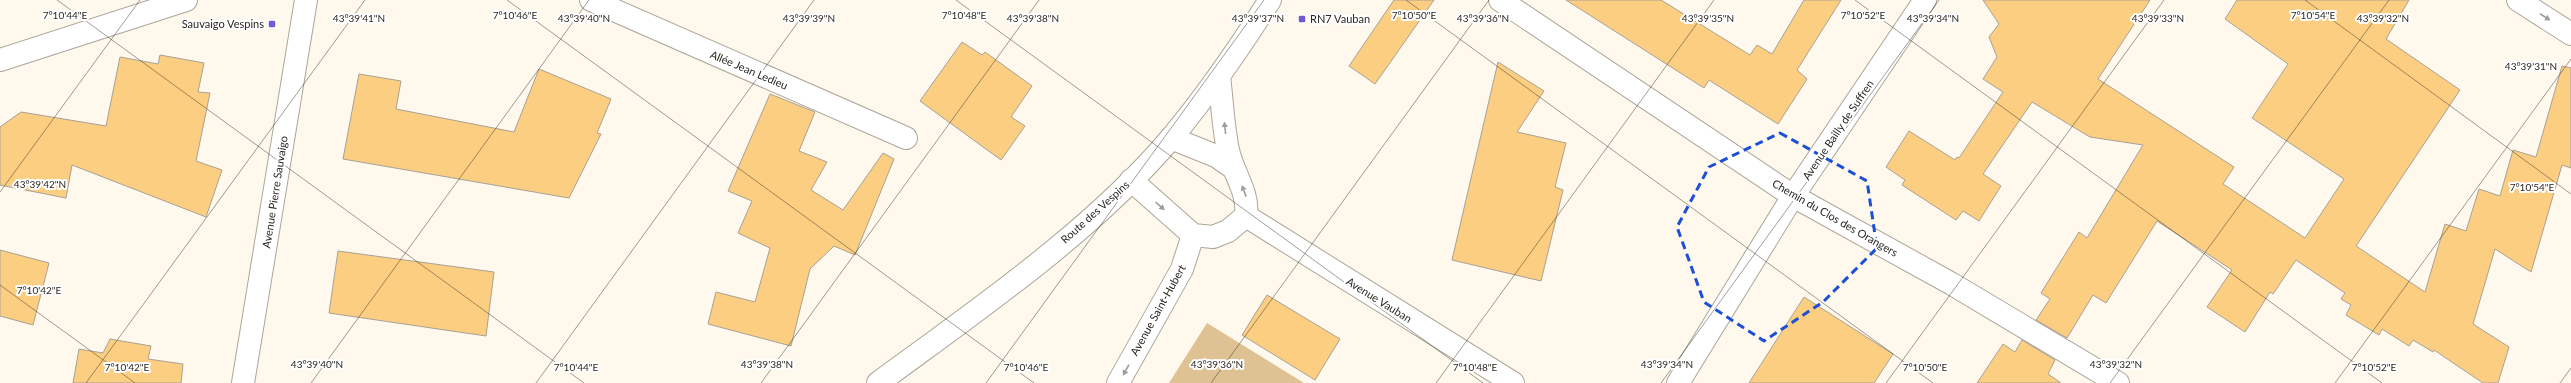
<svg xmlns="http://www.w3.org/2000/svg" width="2571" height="383" viewBox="0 0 2571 383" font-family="Lato,sans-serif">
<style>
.green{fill:#dfc293}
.building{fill:#fcce81;stroke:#a8a195}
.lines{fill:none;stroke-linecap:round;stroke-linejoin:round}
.street-casing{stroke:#ada599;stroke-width:24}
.secondary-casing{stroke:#ada599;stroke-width:24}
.primary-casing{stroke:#ada599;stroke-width:24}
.street{stroke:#fff;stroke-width:22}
.secondary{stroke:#fff;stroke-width:22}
.primary{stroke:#fff;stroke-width:22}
.oneway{fill:#9f9e9c}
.marked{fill:none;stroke:#1d4ed8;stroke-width:3;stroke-dasharray:8 5;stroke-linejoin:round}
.ticks{fill:none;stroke:#2a2722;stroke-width:1;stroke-opacity:0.45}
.poi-dot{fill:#7359d3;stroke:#fff;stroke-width:1.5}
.labels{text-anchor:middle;stroke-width:4;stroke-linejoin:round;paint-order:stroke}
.poi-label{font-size:11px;fill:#2a2722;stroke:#fff;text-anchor:start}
.street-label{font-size:11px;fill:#2a2722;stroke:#fff}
.ticks-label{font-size:10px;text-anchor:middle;fill:#2a2722;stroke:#fff;stroke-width:4;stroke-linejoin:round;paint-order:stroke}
</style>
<rect width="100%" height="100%" fill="#fef8ed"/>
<path class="green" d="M1207,323L1304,383H1169Z"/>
<path class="building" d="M1394,0H1434L1375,84L1349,66Z
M1566,0H1661L1750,55L1757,45L1772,54L1804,0H1841L1797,70L1807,79L1778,124L1709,80L1704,88Z
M1983,0H2150L2098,79L2234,167L2223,184L2305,238L2344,179L2252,118L2288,64L2225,19L2237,0H2409L2386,39L2460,90L2356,246L2425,292L2445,224L2466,231L2479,189L2500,196L2513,150L2536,157L2562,66L2571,68V168L2562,165L2531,272L2495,249L2473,324L2509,347L2498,383H2483L2434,350L2433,352L2413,340L2409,346L2382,329L2379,335L2346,315L2351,305L2341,299L2345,293L2296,260L2273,294L2270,292L2245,332L2207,307L2232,270L2157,221L2106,303L2093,295L2067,338L2036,320L2050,299L2041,293L2079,232L2087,238L2143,145L2090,137L2032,102L1983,174L2001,186L1979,221L1963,211L1956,220L1902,185L1905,180L1886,167L1909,131L1955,160L1957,157L1959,158L2003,92L1983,79L1997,57L1989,37L1999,24Z
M962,42L982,55L985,52L1032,86L1011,117L1025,126L1001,160L920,101Z
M160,55L204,63L198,92L210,93L196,161L222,170L206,217L72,165L66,198L0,185V127L21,112L106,126L120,57L158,64Z
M1498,62L1544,91L1517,132L1566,143L1555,187L1563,190L1541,281L1452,260Z
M539,69L611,99L597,133L601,134L569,198L343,159L359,74L401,81L396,109L514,132Z
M770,94L815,112L799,151L827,162L811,190L843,210L883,153L894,159L855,255L834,246L810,269L791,346L708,324L716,292L755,302L770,248L738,233L752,201L728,191Z
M0,250L49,263L33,325L0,316Z
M338,251L494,272L486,336L329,313Z
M1267,295L1340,339L1315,380L1242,335Z
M1804,297L1893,354L1874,383H1749Z
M110,339L151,346L148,359L183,364L181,383H73L79,349L103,353Z
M2022,340L2055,360L2048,374L2061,383H1977L2003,344L2015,352Z"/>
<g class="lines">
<g class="street-casing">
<path id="street" d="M591,0L906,138
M1500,0L1793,196L1952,284L2118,383
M2518,0L2571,34
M0,60L186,0
M1171,138L1216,156L1232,167
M1131,180L1193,235L1213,237L1228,231L1246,216C1249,191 1233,174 1228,150C1223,126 1222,100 1219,76
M1246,216L1513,383
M1118,383L1182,269L1193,235
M1678,383L1793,196L1925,0"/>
</g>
<g class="secondary-casing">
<path id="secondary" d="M243,383L306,0"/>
</g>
<g class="primary-casing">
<path id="primary" d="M878,383C977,310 1093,231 1172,137C1208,94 1240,47 1270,0"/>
</g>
<use href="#street" class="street"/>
<use href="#secondary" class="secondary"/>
<use href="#primary" class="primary"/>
</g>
<defs><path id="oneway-solid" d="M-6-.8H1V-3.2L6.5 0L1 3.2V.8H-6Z"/></defs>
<g class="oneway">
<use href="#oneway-solid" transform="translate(2545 17) rotate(33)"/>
<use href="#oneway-solid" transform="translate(1225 128) rotate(-96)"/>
<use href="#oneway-solid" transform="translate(1244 191) rotate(-110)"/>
<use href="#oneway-solid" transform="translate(1160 206) rotate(42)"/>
<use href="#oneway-solid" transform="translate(1126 370) rotate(119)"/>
</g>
<path class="marked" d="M1780,133L1867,181L1877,248L1823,302L1764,341L1704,302L1677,227L1709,167Z"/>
<path class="ticks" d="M57,0L584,383M507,0L1034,383M956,0L1483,383M1406,0L1933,383M1855,0L2382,383M2305,0L2571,194M0,192L140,0M0,285L135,383M86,383L365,0M311,383L589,0M536,383L814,0M761,383L1039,0M986,383L1264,0M1211,383L1489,0M1436,383L1714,0M1661,383L1939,0M1886,383L2164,0M2110,383L2389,0M2335,383L2571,59M2560,383L2571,368"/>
<g class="poi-dot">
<rect x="1298" y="15" width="8" height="8" rx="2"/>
<rect x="268" y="20" width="8" height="8" rx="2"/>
</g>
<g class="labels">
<g class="poi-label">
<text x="1310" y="23">RN7 Vauban</text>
<text x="264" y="28" text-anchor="end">Sauvaigo Vespins</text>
</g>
<g class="street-label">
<text transform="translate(749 70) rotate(23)" y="4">Allée Jean Ledieu</text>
<text transform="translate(1838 130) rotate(-56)" y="4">Avenue Bailly de Suffren</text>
<text transform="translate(275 192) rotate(-81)" y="4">Avenue Pierre Sauvaigo</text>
<text transform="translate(1095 212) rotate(-42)" y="4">Route des Vespins</text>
<text transform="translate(1835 218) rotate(30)" y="4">Chemin du Clos des Orangers</text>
<text transform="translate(1379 300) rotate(32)" y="4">Avenue Vauban</text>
<text transform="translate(1158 310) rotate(-61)" y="4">Avenue Saint-Hubert</text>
</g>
</g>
<g class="ticks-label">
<text x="2313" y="19">7°10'54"E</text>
<text x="65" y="19">7°10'44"E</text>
<text x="515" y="19">7°10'46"E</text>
<text x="964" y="19">7°10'48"E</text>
<text x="1414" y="19">7°10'50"E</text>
<text x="1863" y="19">7°10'52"E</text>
<text x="1708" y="22">43°39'35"N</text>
<text x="1933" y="22">43°39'34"N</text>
<text x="2158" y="22">43°39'33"N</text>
<text x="2383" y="22">43°39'32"N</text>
<text x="359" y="22">43°39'41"N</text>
<text x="584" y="22">43°39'40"N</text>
<text x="809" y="22">43°39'39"N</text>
<text x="1033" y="22">43°39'38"N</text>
<text x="1258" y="22">43°39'37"N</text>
<text x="1483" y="22">43°39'36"N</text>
<text x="2531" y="70">43°39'31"N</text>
<text x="40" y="188">43°39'42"N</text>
<text x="2532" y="191">7°10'54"E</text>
<text x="39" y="294">7°10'42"E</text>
<text x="317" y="368">43°39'40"N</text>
<text x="767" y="368">43°39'38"N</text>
<text x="1217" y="368">43°39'36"N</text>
<text x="1667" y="368">43°39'34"N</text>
<text x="2116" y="368">43°39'32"N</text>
<text x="127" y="371">7°10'42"E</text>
<text x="576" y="371">7°10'44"E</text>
<text x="1026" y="371">7°10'46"E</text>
<text x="1475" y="371">7°10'48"E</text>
<text x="1925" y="371">7°10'50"E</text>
<text x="2374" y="371">7°10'52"E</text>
</g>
</svg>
